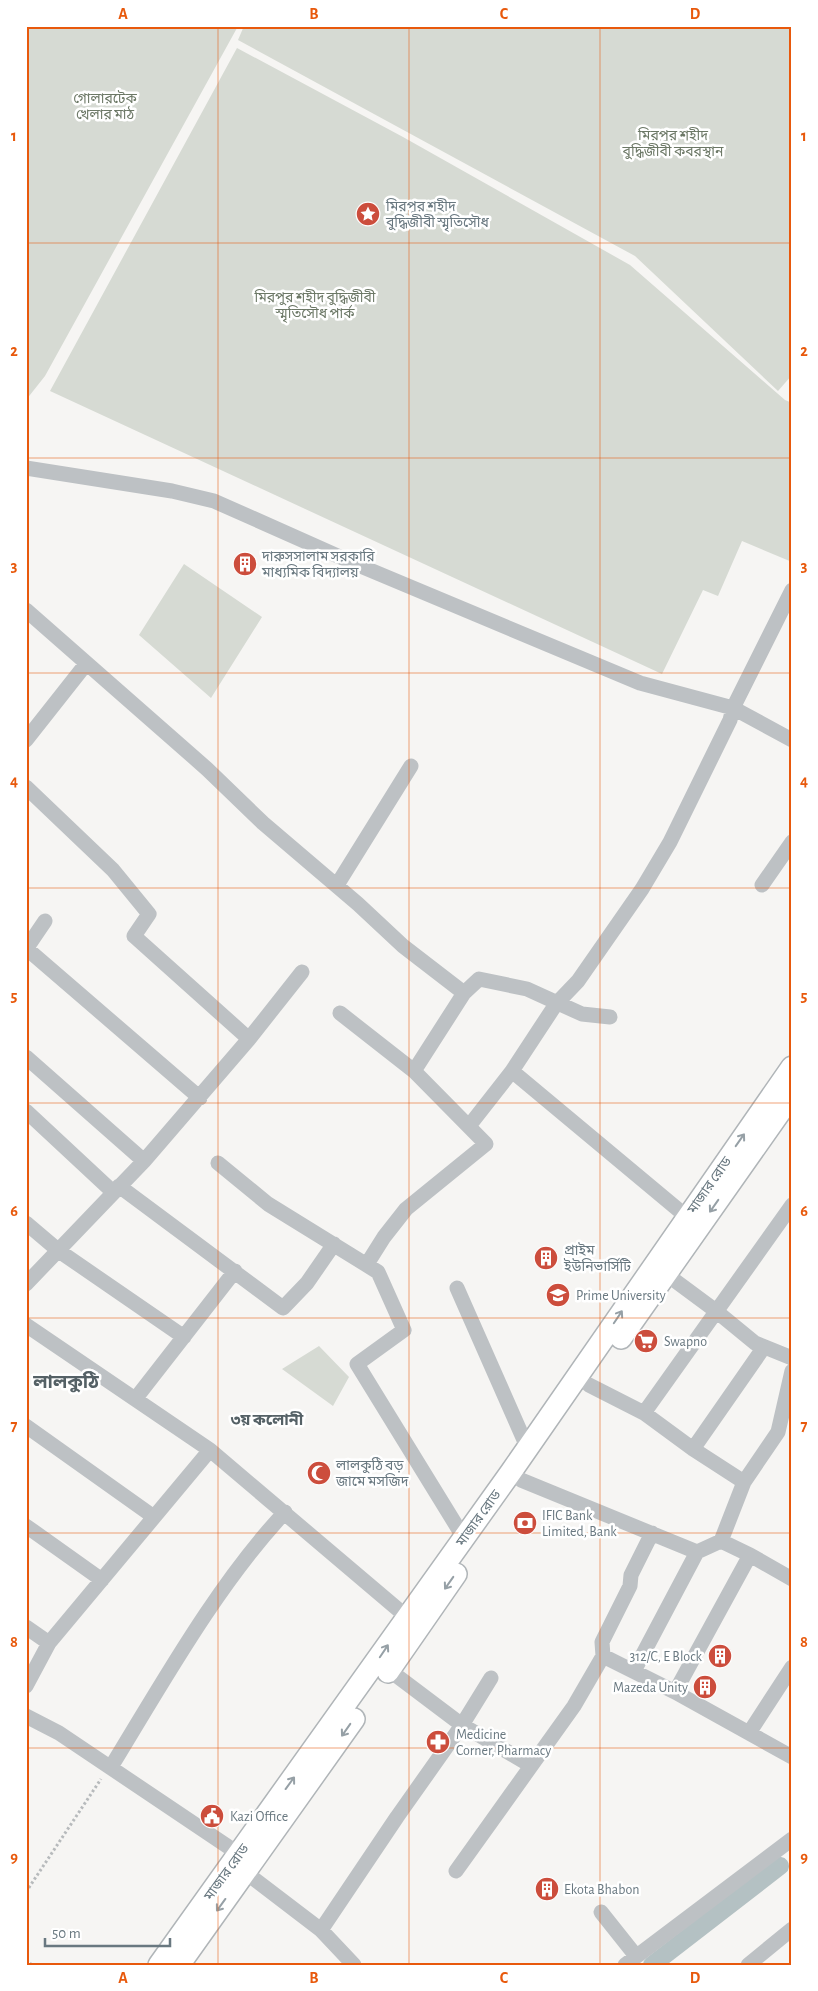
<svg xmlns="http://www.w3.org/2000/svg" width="818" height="1991" viewBox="0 0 818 1991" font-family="'Alegreya Sans','Noto Sans Bengali',sans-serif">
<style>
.green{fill:#d6dad3}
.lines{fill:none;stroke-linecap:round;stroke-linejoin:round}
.canal{stroke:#b4c1c3;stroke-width:18}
.secondary-casing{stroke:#b0b5b8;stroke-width:24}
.path{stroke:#b7babc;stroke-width:3;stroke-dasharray:2.5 2.5;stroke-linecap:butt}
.minor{stroke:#bdc1c4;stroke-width:15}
.secondary{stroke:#fff;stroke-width:21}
.oneway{stroke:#96a0a6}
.grid{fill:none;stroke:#e8590c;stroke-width:1;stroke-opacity:0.55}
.labels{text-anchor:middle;stroke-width:5;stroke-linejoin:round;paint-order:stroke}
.park-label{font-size:14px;fill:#6c7866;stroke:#fff}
.poi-label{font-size:14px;fill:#697880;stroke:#fff;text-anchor:start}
.street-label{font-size:14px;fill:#697880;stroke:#fff}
.quarter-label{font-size:16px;font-weight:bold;fill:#556166;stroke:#fff}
.district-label{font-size:19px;font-weight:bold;fill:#556166;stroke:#fff}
.neatline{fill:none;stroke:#e8590c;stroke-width:2}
.grid-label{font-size:16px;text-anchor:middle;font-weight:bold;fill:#e8590c}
</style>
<rect width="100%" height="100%" fill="#f6f5f3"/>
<path class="green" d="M26,26H234L237,28L45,376L26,400Z
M244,26H792V375L778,391L635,256L238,40Z
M237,48L403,137L630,265L785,400L792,403V562L742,541L718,596L703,590L662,674L50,391Z
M184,564L262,617L211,698L139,635Z
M319,1346L349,1377L333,1406L282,1369Z"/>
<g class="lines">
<path class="canal" d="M652,1965L780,1866"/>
<g class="secondary-casing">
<path id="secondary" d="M621,1338L792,1095
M388,1672L456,1574
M159,1965L511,1472L792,1067
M179,1965L354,1719"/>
</g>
<path class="path" d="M26,1892L101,1779
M26,1960L32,1965"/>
<path class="minor" d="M26,468L172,491L214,501L358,565L640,683L733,708L792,740
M26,610L207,769L263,823L358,904L403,946L464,993L479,979L527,989L582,1014L610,1017
M26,740L86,664
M26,787L113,870L149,914L134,936L249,1039L144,1161L26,1284
M337,885L411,766
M762,885L792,842
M26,948L200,1098
M26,949L45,921
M340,1013L414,1071L486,1144L406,1209L384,1237L367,1264
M249,1039L302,972
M26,1057L144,1161
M414,1071L464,993
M512,1071L687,1217
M26,1111L113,1192
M469,1126L512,1071L556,1004L578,981L642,889L670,842L730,720L733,708L792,590
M218,1163L268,1204L378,1272L404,1330L357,1364L464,1538
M119,1186L283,1308L307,1283L334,1244
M26,1223L59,1251L184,1337
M666,1274L716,1311L755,1343L792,1358
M457,1288L528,1449
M26,1325L210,1450L407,1617
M589,1385L644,1413L693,1449L744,1482
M136,1398L235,1271
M644,1413L792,1205
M26,1426L154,1517
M693,1449L764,1347
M521,1480L697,1552L721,1541L744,1482L778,1432L792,1371
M26,1526L102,1580
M721,1541L750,1555L792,1579
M26,1627L49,1643
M603,1656L602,1642L630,1586L631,1575L652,1533
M389,1670L462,1725L530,1765
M634,1671L697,1552
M26,1686L49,1643L210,1450
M675,1692L750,1555
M26,1716L59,1733L239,1854
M749,1733L792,1667
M111,1767C163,1682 217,1585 285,1512
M456,1871L574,1706L603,1656L675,1692L792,1757
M245,1872L321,1930L354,1965
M601,1912L636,1956
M321,1930L397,1817L462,1725L491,1678
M625,1965L792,1839
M748,1965L792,1929"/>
<use href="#secondary" class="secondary"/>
</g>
<defs><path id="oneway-shaft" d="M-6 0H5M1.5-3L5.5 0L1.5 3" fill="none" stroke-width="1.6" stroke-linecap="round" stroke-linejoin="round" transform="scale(1.25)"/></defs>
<g class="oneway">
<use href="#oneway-shaft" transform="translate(740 1140) rotate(-55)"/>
<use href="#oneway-shaft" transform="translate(714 1206) rotate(125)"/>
<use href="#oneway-shaft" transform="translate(618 1317) rotate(-56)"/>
<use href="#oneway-shaft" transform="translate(449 1583) rotate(125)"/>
<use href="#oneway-shaft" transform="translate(384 1651) rotate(-56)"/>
<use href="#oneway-shaft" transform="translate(346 1730) rotate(125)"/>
<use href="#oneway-shaft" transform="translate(290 1783) rotate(-54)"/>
<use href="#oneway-shaft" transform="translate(221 1905) rotate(126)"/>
</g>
<path class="grid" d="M218,26V1965M409,26V1965M600,26V1965M26,243H792M26,458H792M26,673H792M26,888H792M26,1103H792M26,1318H792M26,1533H792M26,1748H792"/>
<defs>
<g id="sight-disc" transform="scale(1.25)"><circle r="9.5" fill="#cc4d3c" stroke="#fff"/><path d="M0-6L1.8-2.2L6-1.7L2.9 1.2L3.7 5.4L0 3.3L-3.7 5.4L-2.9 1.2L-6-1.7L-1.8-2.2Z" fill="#fff"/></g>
<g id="building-disc" transform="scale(1.25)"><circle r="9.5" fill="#cc4d3c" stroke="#fff"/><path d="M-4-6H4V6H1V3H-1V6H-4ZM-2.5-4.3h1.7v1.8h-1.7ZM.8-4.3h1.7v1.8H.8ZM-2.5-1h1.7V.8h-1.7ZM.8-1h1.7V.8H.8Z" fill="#fff"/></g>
<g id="university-disc" transform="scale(1.25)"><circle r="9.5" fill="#cc4d3c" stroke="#fff"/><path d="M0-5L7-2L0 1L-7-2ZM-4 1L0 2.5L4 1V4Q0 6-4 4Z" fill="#fff"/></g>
<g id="supermarket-disc" transform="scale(1.25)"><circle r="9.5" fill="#cc4d3c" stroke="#fff"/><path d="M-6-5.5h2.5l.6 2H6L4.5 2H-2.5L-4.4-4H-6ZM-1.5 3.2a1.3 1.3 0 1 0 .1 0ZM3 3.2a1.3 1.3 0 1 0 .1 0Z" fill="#fff"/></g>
<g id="mosque-disc" transform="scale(1.25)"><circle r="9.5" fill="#cc4d3c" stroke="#fff"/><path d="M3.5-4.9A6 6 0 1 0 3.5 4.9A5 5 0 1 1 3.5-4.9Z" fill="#fff"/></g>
<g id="bank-disc" transform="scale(1.25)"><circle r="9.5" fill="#cc4d3c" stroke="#fff"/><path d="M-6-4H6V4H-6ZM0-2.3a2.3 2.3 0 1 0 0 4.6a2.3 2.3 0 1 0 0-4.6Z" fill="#fff"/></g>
<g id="pharmacy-disc" transform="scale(1.25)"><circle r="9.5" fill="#cc4d3c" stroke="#fff"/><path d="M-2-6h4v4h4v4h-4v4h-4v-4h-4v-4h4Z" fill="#fff"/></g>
<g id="civic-disc" transform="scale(1.25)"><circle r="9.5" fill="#cc4d3c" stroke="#fff"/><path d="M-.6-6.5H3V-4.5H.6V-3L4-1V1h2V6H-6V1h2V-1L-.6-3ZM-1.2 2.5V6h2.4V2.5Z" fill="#fff"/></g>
</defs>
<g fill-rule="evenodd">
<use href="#sight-disc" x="368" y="214"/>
<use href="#building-disc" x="245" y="564"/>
<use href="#building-disc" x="546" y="1258"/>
<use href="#university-disc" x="558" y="1295"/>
<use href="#supermarket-disc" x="646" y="1341"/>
<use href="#mosque-disc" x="319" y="1473"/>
<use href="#bank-disc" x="525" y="1523"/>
<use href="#building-disc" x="720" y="1656"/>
<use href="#building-disc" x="705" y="1687"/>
<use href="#pharmacy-disc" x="438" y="1742"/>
<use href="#civic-disc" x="212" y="1816"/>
<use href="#building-disc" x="547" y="1889"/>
</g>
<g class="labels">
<g class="park-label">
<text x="105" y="103">গোলারটেক<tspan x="105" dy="16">খেলার মাঠ</tspan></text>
<text x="673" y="140">মিরপুর শহীদ<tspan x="673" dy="16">বুদ্ধিজীবী কবরস্থান</tspan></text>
<text x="315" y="302">মিরপুর শহীদ বুদ্ধিজীবী<tspan x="315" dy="16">স্মৃতিসৌধ পার্ক</tspan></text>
</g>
<g class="poi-label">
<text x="386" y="211">মিরপুর শহীদ<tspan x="386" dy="16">বুদ্ধিজীবী স্মৃতিসৌধ</tspan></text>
<text x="262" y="561">দারুসসালাম সরকারি<tspan x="262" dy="16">মাধ্যমিক বিদ্যালয়</tspan></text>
<text x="564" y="1255">প্রাইম<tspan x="564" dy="16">ইউনিভার্সিটি</tspan></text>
<text x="576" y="1300">Prime University</text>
<text x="664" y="1346">Swapno</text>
<text x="336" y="1470">লালকুঠি বড়<tspan x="336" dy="16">জামে মসজিদ</tspan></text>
<text x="542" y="1520">IFIC Bank<tspan x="542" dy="16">Limited, Bank</tspan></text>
<text x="702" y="1661" text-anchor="end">312/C, E Block</text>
<text x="688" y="1692" text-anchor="end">Mazeda Unity</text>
<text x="456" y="1739">Medicine<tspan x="456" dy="16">Corner, Pharmacy</tspan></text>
<text x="230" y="1821">Kazi Office</text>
<text x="564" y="1894">Ekota Bhabon</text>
</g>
<g class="street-label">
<text transform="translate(709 1185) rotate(-55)" y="5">মাজার রোড</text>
<text transform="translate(478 1518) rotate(-54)" y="5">মাজার রোড</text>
<text transform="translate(226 1872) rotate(-54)" y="5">মাজার রোড</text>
</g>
<g class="quarter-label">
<text x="267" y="1425">৩য় কলোনী</text>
</g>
<g class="district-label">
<text x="66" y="1388">লালকুঠি</text>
</g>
</g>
<rect width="818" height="1991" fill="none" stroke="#ffffff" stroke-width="55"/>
<path d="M45 1938v8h125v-8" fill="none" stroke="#697880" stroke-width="2.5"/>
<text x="52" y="1938" font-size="15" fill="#697880" stroke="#ffffff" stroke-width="4" paint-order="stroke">50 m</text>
<rect x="28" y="28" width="762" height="1936" class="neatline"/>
<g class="grid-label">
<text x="123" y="19">A</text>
<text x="314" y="19">B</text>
<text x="504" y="19">C</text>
<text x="695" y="19">D</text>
<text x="14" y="141">1</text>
<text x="804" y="141">1</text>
<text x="14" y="356">2</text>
<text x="804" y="356">2</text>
<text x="14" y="571">3</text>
<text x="804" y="571">3</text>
<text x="14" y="786">4</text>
<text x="804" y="786">4</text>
<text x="14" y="1001">5</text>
<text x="804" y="1001">5</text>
<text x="14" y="1216">6</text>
<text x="804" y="1216">6</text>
<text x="14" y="1431">7</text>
<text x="804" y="1431">7</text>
<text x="14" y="1647">8</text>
<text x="804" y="1647">8</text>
<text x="14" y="1862">9</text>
<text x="804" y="1862">9</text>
<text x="123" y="1983">A</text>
<text x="314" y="1983">B</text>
<text x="504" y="1983">C</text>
<text x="695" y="1983">D</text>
</g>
</svg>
